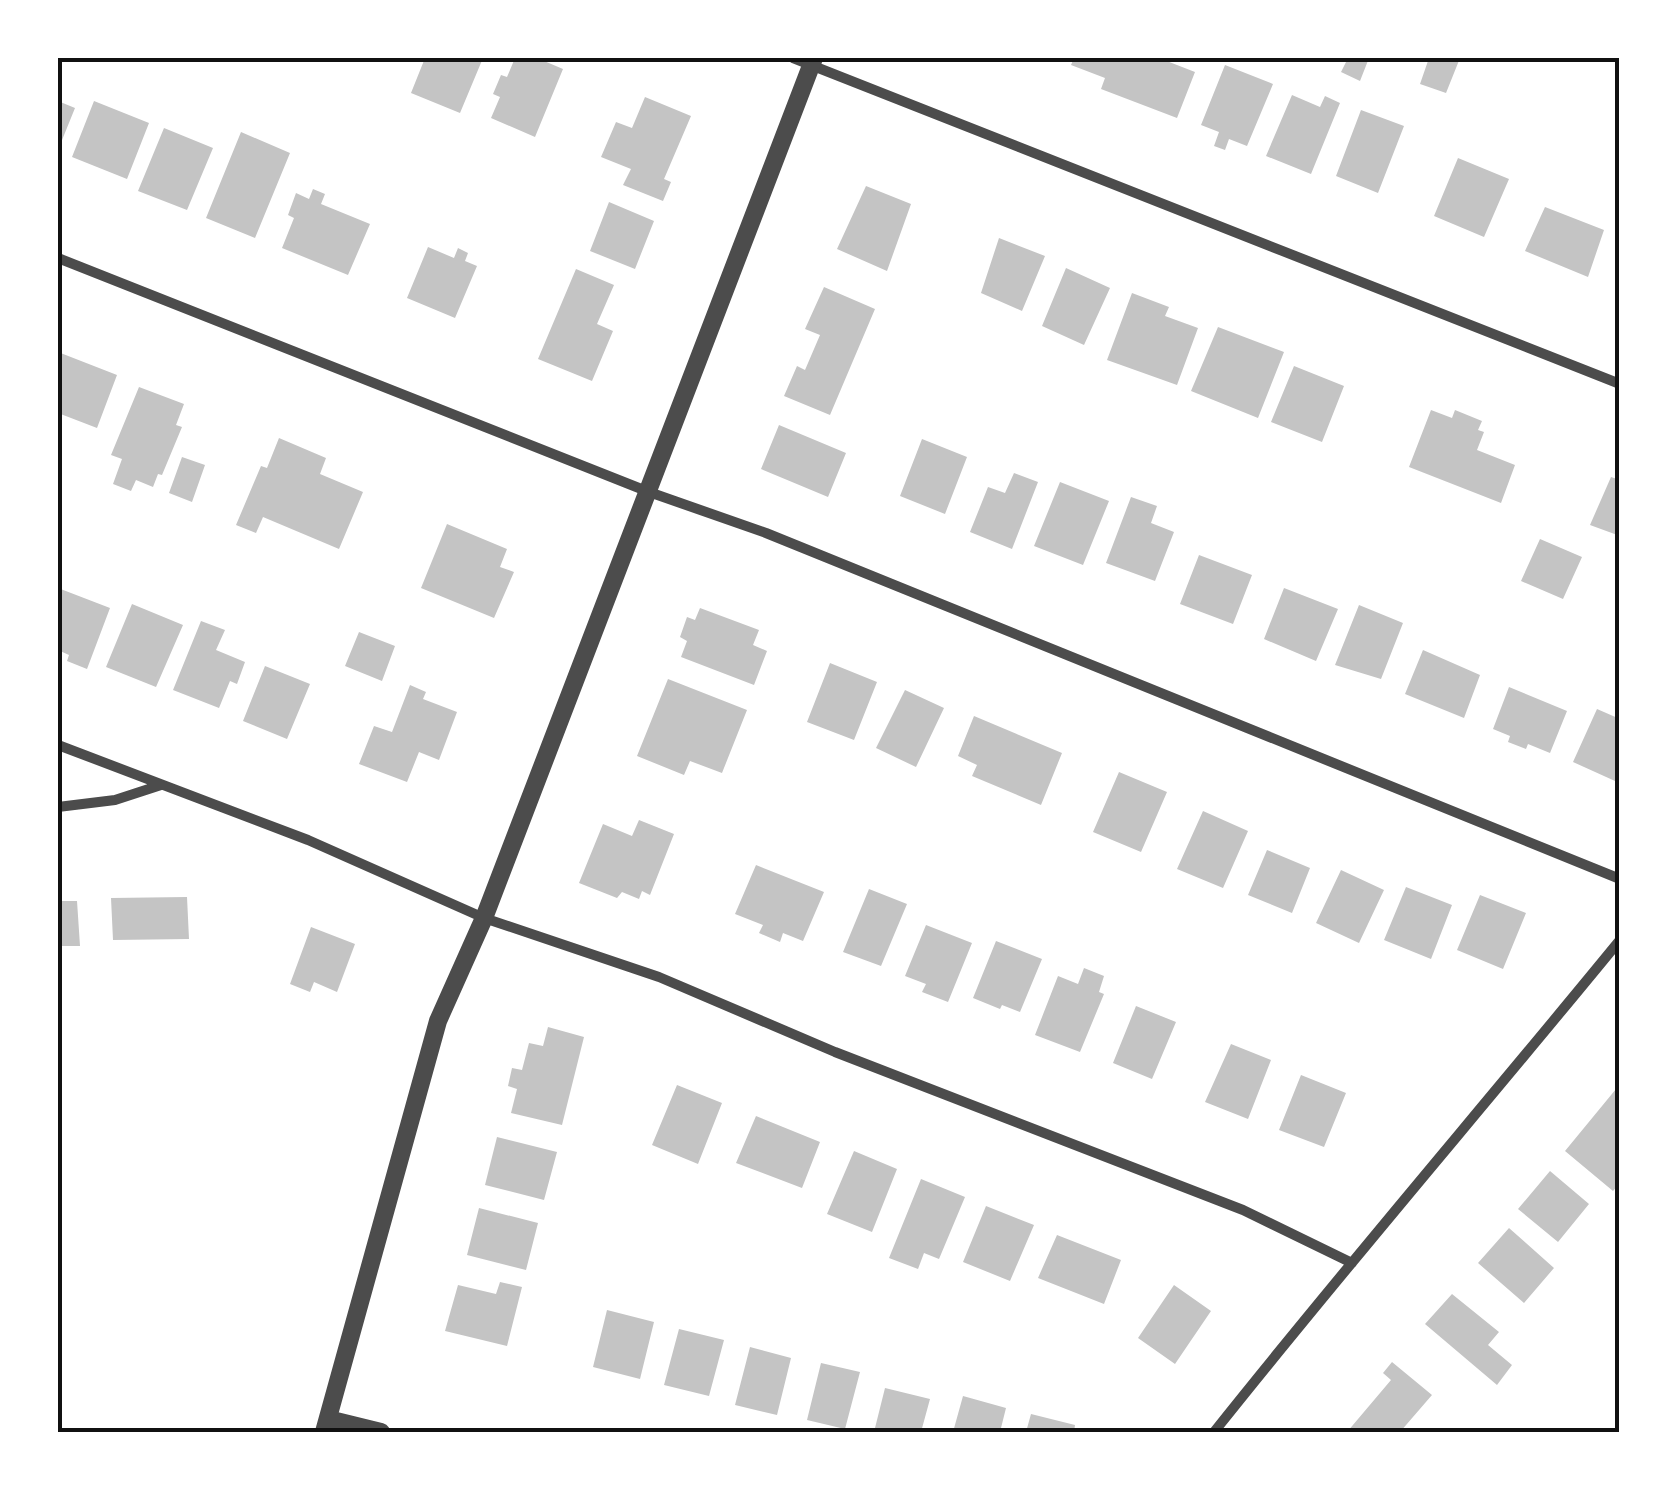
<svg xmlns="http://www.w3.org/2000/svg" width="1677" height="1490" viewBox="0 0 1677 1490" font-family="Poppins,sans-serif">
<style>
.building{fill:#c4c4c4}
.lines{fill:none;stroke-linecap:round;stroke-linejoin:round}
.minor{stroke:#4c4c4c;stroke-width:10}
.tertiary{stroke:#4c4c4c;stroke-width:18}
.neatline{fill:none;stroke:#111;stroke-width:4}
</style>
<rect width="100%" height="100%" fill="#fff"/>
<path class="building" d="M425,58H483L460,113L411,93Z
M515,58H537L563,69L535,137L491,118L500,97L493,94L501,75L507,77Z
M1074,58H1159L1195,72L1177,118L1101,89L1105,78L1071,65Z
M1348,58H1369L1360,81L1341,72Z
M1429,58H1460L1446,93L1420,84Z
M1225,65L1273,84L1247,146L1229,139L1225,150L1214,146L1219,132L1201,125Z
M1292,95L1320,107L1325,96L1340,103L1311,174L1266,156Z
M645,97L691,116L664,179L671,182L663,201L623,185L631,169L601,157L616,122L632,128Z
M58,101L75,108L58,150Z
M94,101L149,123L127,179L72,157Z
M1361,110L1404,126L1378,193L1336,176Z
M164,128L213,148L187,210L138,191Z
M241,132L290,153L255,238L206,218Z
M1458,158L1509,179L1484,237L1434,216Z
M866,186L911,204L887,271L837,249Z
M313,189L325,194L321,204L370,224L348,275L282,248L294,218L288,215L296,193L309,199Z
M609,202L654,221L635,269L590,251Z
M1545,207L1604,230L1588,277L1525,251Z
M999,238L1045,256L1022,311L981,293Z
M428,247L454,258L458,248L468,253L465,261L477,266L455,318L407,298Z
M1066,268L1110,288L1084,345L1042,326Z
M576,269L614,285L597,324L613,331L592,381L538,359Z
M824,287L875,309L830,415L784,396L797,366L805,370L820,335L805,329Z
M1132,293L1169,307L1165,316L1198,328L1177,385L1107,360Z
M1218,327L1284,352L1258,418L1191,391Z
M58,352L117,375L97,428L58,413Z
M1294,366L1344,386L1322,442L1271,422Z
M139,387L184,404L176,425L182,427L162,475L158,474L153,487L136,480L131,491L113,484L122,459L111,455Z
M1431,410L1452,418L1455,410L1482,421L1478,430L1484,432L1477,450L1515,465L1501,503L1409,467Z
M779,425L846,453L828,497L761,469Z
M279,438L326,458L320,474L363,492L339,549L263,517L256,533L236,525L261,466L267,468Z
M922,439L967,457L945,514L900,496Z
M182,457L205,465L192,502L169,493Z
M1014,473L1038,482L1012,549L970,532L988,487L1005,493Z
M1611,477L1620,480V536L1590,525Z
M1060,482L1109,501L1083,565L1034,546Z
M1131,497L1157,506L1151,523L1174,532L1155,581L1106,563Z
M447,524L507,549L500,567L514,572L494,618L421,588Z
M1540,539L1582,557L1563,599L1521,581Z
M1199,555L1252,575L1233,624L1180,604Z
M58,588L110,608L87,669L67,661L69,655L58,650Z
M1284,588L1338,609L1316,661L1264,639Z
M132,604L183,625L156,687L106,667Z
M1359,605L1403,623L1381,679L1335,665Z
M700,608L759,630L753,645L767,651L754,685L681,657L687,641L680,637L687,617L695,620Z
M201,621L225,630L216,650L245,662L237,684L230,681L219,708L173,690Z
M359,632L395,646L382,681L345,666Z
M1423,650L1480,675L1464,718L1405,694Z
M830,663L877,682L854,740L807,722Z
M265,666L310,684L287,739L243,721Z
M668,679L747,710L722,773L690,761L684,775L637,756Z
M410,685L426,692L423,699L457,712L439,760L419,752L407,782L359,764L374,726L392,732Z
M1509,687L1567,711L1550,753L1528,744L1526,749L1508,742L1510,736L1493,729Z
M905,690L944,708L916,767L876,748Z
M1597,709L1620,719V770L1615,781L1573,762Z
M974,716L1062,753L1041,805L972,776L977,765L958,756Z
M1119,772L1167,792L1141,852L1093,832Z
M1203,811L1248,831L1223,888L1177,869Z
M639,820L674,834L650,895L642,891L639,899L622,892L617,898L579,883L603,824L632,836Z
M1267,850L1310,868L1292,913L1248,895Z
M756,865L824,892L803,941L783,933L780,942L759,933L763,925L735,914Z
M1341,870L1384,890L1359,943L1316,923Z
M1406,887L1452,905L1431,959L1384,940Z
M869,889L907,904L881,966L843,952Z
M1480,895L1526,913L1503,969L1457,950Z
M187,897L189,939L113,940L111,898Z
M58,901H77L80,946H58Z
M926,925L972,943L948,1002L922,992L926,984L905,976Z
M311,927L355,944L337,992L314,982L310,992L290,984Z
M996,941L1042,959L1020,1012L1002,1005L1000,1009L973,998Z
M1084,968L1104,976L1099,992L1104,994L1080,1052L1035,1035L1058,976L1078,984Z
M1136,1006L1176,1022L1152,1079L1113,1063Z
M548,1027L584,1037L562,1125L511,1113L517,1089L508,1086L512,1068L522,1070L529,1043L543,1046Z
M1231,1044L1271,1060L1248,1119L1205,1102Z
M1301,1075L1346,1093L1324,1147L1279,1130Z
M677,1085L722,1103L698,1164L652,1145Z
M1616,1089L1620,1091V1183L1613,1191L1565,1151Z
M756,1116L820,1142L802,1188L736,1163Z
M497,1137L557,1152L544,1200L485,1185Z
M854,1151L897,1169L872,1232L827,1214Z
M1550,1171L1589,1204L1558,1242L1518,1209Z
M921,1179L965,1197L939,1259L924,1253L918,1269L889,1258Z
M986,1206L1034,1225L1010,1281L963,1262Z
M479,1208L538,1223L526,1270L467,1255Z
M1509,1228L1554,1268L1524,1303L1478,1263Z
M1057,1235L1121,1260L1104,1304L1038,1278Z
M500,1282L522,1287L507,1346L445,1331L458,1285L496,1294Z
M1174,1285L1211,1311L1175,1364L1138,1338Z
M1452,1294L1499,1332L1488,1345L1512,1365L1497,1385L1425,1324Z
M607,1310L654,1322L640,1379L593,1367Z
M679,1329L724,1340L709,1396L664,1385Z
M750,1347L791,1358L777,1415L735,1405Z
M1392,1362L1432,1395L1400,1432H1347L1391,1380L1383,1373Z
M821,1363L860,1372L845,1429L807,1420Z
M885,1388L930,1399L921,1432H874Z
M963,1396L1006,1408L1000,1432H953Z
M1031,1414L1075,1425L1074,1432H1026Z"/>
<g class="lines">
<path class="minor" d="M793,58L1620,384
M58,258L649,492L766,533L1620,879
M58,745L308,840L484,918L659,977L835,1052L1243,1210L1352,1263
M58,807L115,800L161,785
M1214,1432C1346,1266 1485,1105 1620,940"/>
<path class="tertiary" d="M328,1419L381,1432
M324,1432L438,1021L484,918L814,58"/>
</g>
<rect width="1677" height="1490" fill="none" stroke="#ffffff" stroke-width="120"/>
<rect x="60" y="60" width="1557" height="1370" class="neatline"/>
</svg>
